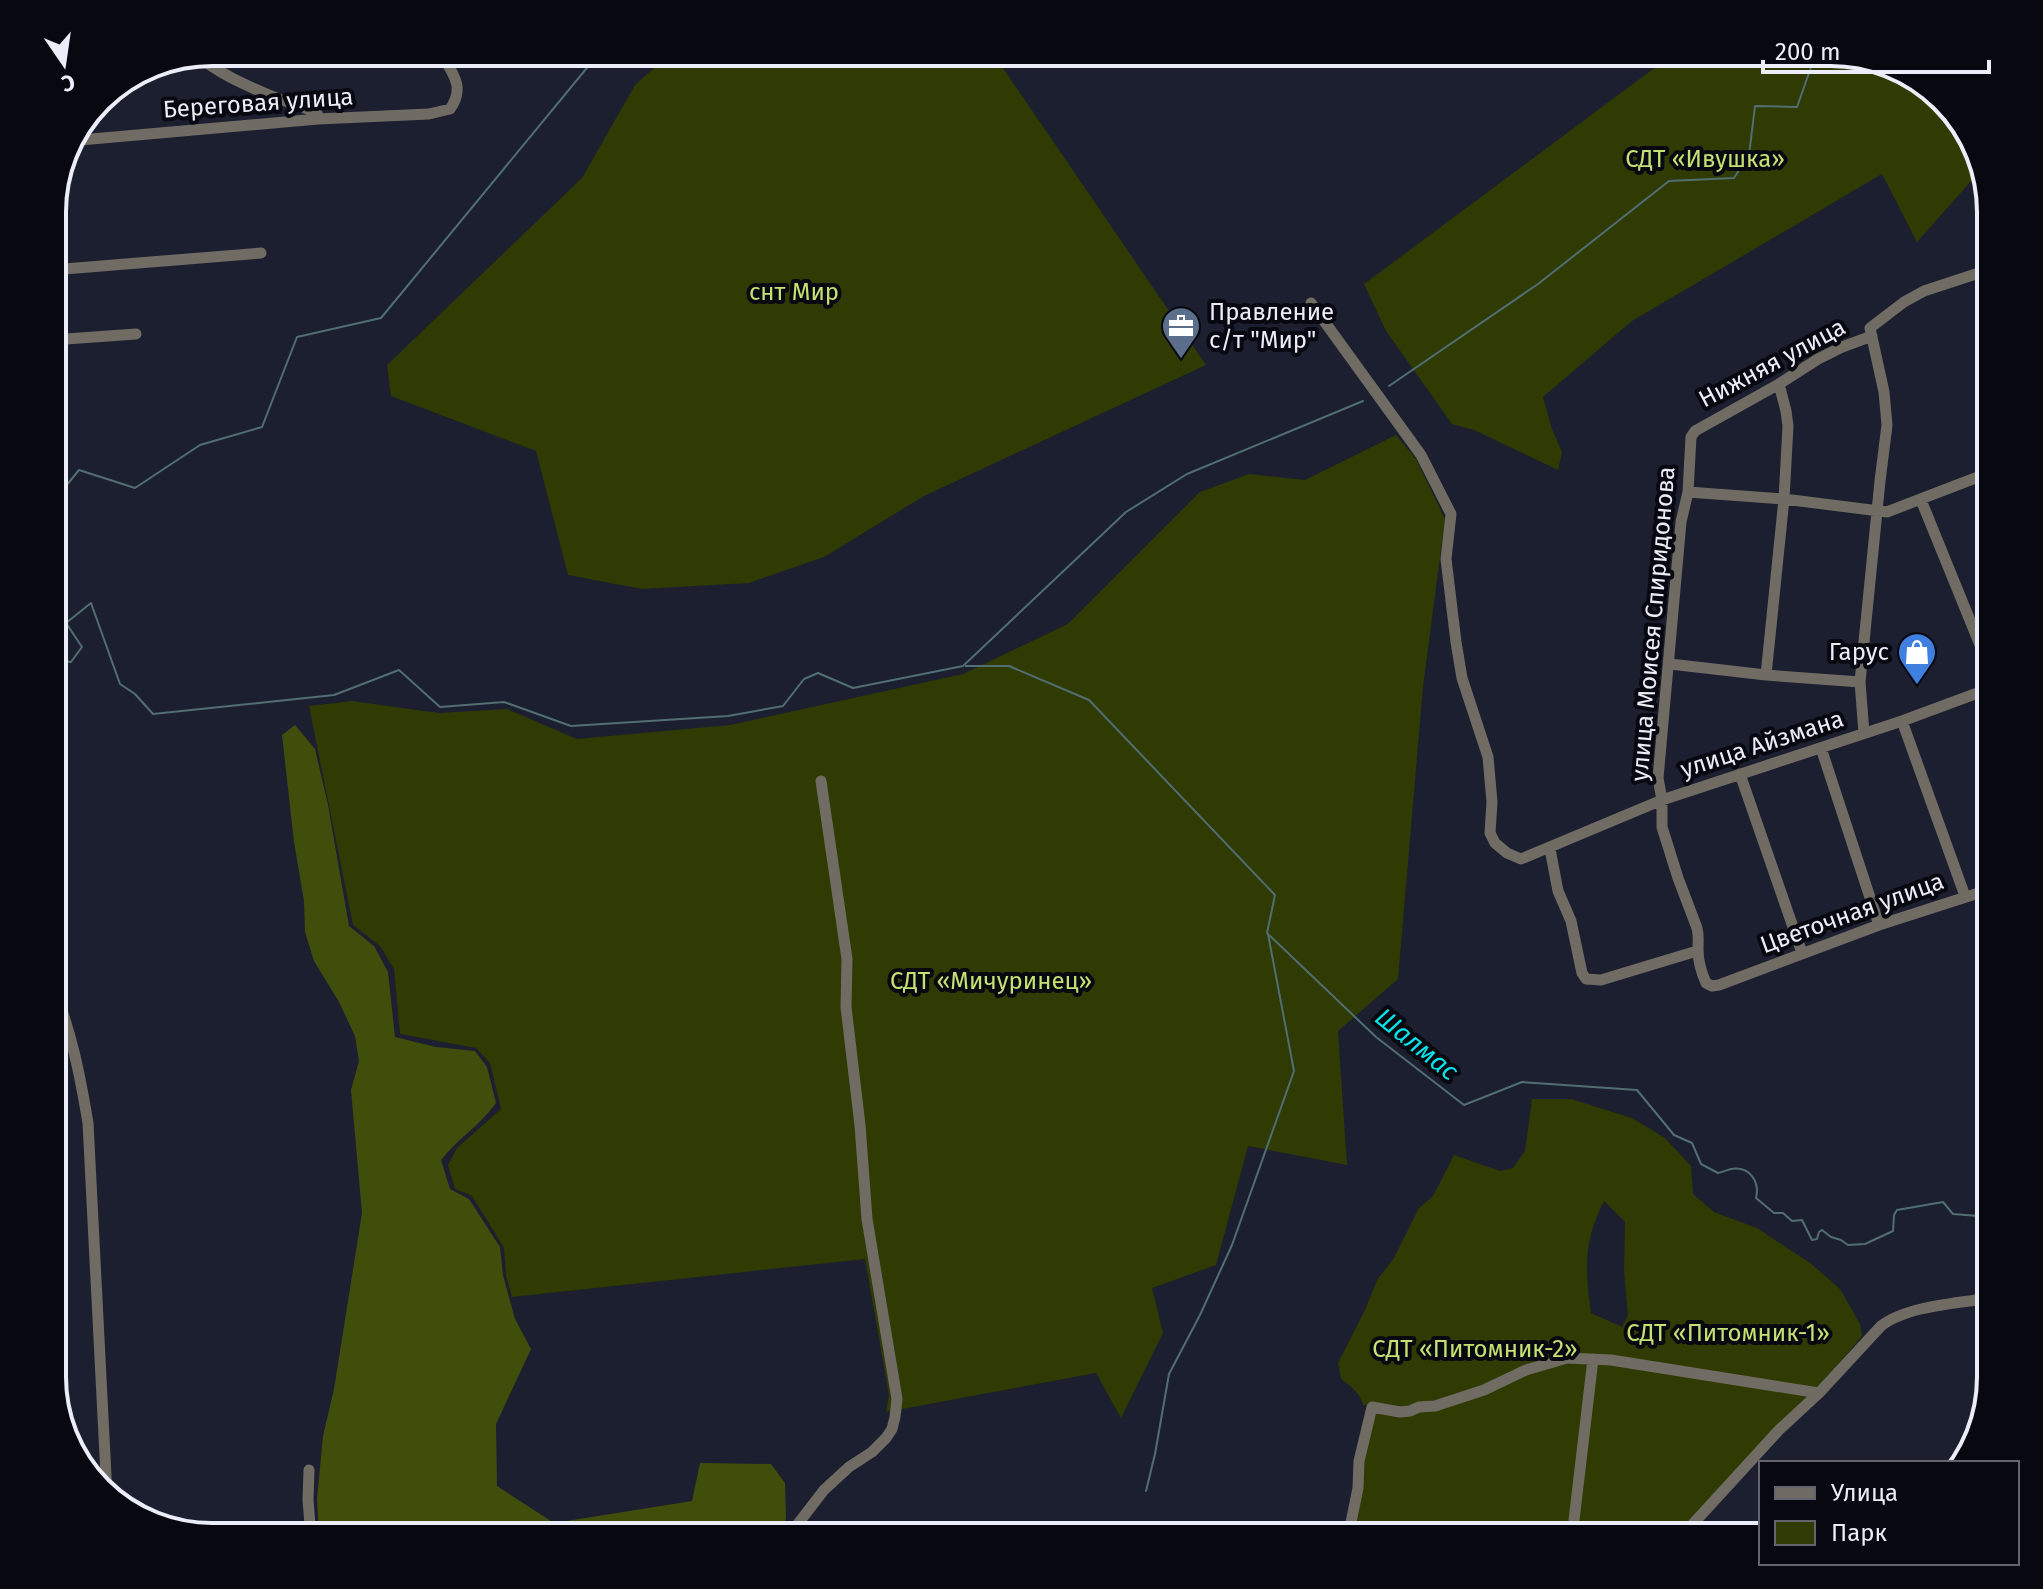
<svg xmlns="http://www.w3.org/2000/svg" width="2043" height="1589" viewBox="0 0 2043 1589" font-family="'Fira Sans',sans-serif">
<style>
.green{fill:#2f3b02;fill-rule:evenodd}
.forest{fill:#404e0b}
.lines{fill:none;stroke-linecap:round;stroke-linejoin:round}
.stream{stroke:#516e73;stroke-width:2}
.minor{stroke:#706c64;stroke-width:11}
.labels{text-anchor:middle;stroke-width:8;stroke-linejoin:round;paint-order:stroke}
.street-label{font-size:24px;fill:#ebedf9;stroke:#080910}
.park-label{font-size:24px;fill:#c4e172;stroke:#080910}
.poi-label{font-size:24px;fill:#ebedf9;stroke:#080910;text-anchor:start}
.water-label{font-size:26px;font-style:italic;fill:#05e4e8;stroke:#080910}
.rim{fill:none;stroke:#ebedf9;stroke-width:4}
</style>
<rect width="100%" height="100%" fill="#1b1f2f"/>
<path class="green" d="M672,52H992L1206,365L924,496L824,557L749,583L642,589L568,575L536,451L391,396L387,365L582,178L635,85Z
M1676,52H1832L1929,85L1975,141L1981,170L1917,242L1882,174L1632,321L1543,397L1552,429L1562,452L1558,470L1474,430L1452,424L1386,331L1364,284Z
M1396,435L1416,459L1445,519L1423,687L1398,979L1338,1031L1347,1165L1248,1146L1216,1265L1152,1288L1163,1333L1121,1418L1096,1373L886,1412L889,1395L865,1259L512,1297L506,1276L504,1248L472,1196L455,1189L448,1165L457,1148L501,1109L490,1063L476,1048L400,1034L394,969L380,946L353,925L309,706L352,701L439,713L507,709L577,739L730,725L963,674L1068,624L1200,492L1249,474L1305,480Z
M1532,1099H1571L1632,1118L1665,1138L1691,1166L1693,1194L1714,1212L1757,1228L1810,1263L1840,1289L1860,1324L1862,1336L1840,1362L1680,1537H1349L1369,1405H1363C1360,1393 1351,1386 1341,1379L1338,1363L1365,1310L1377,1280L1394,1258L1419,1208L1433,1196L1454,1155L1500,1171L1513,1168L1525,1151ZM1604,1201L1625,1222L1624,1272L1628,1315L1622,1327L1591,1313C1585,1268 1583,1243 1604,1201Z"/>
<path class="forest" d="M295,725L315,749L328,805L349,926L374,946L388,972L395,1037L436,1047L475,1051L487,1067L496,1103C481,1125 458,1138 441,1160L450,1189L469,1199L500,1247L503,1275L515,1319L531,1349L496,1424L497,1486L554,1523L692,1501L700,1463L771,1464L785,1483L786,1518L782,1536L319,1537L317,1498L323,1436L334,1389L362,1213L351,1090L359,1061L355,1036L339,1002L314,961L305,932L304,901L294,842L282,735Z"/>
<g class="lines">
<path class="stream" d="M1389,386L1538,284L1669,181L1734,178L1749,155L1755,106L1797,107L1815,56L1820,52
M52,503L79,470L135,488L200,445L262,427L297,337L381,318L600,52
M52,659L71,662L82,647L66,623L91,603L120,684L135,694L153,714L334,695L399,670L440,707L504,702L571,726L728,716L783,706L804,679L818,673L853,688L963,666L1126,512L1187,474L1363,401
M966,666H1009L1089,700L1275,895L1267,933L1376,1037L1464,1105L1522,1082L1637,1090L1674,1135L1692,1143L1701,1164L1718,1173C1723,1172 1727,1170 1731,1169C1750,1166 1760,1182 1756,1198L1774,1213H1783L1792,1221L1802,1220L1812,1240L1817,1239L1819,1232L1822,1230L1831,1237L1841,1240L1848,1245L1865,1244L1893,1231L1894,1215L1897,1210L1943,1202L1953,1214L1991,1217
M1146,1491L1155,1454L1169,1374L1200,1315L1232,1245L1294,1071L1268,934"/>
<path class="minor" d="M197,55C218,73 243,84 269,95C285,102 301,105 317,113L318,119
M69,141L318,119L429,114L450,109C466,87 452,72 440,52
M52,270L261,253
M1311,303L1421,455L1451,514L1446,559L1456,642L1462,678L1488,757L1492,802L1490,833L1495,843L1507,853L1521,859L1662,800L1902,721L1991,688
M1872,336L1842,347L1818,359L1779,384L1695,431L1691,437L1688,492L1681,522L1658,778L1662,800V827L1678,878L1697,928C1699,936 1698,941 1698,949C1698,960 1702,974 1706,983L1712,986L1719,985L1879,925L1991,889
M52,340L136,334
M1688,492L1784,499L1887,512L1991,472
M1921,500L1991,672
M1670,664L1766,675L1860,682
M1766,675L1784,499L1788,426L1786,411L1779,384
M1902,721L1965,896
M1864,733L1860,682L1880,481L1887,425L1884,392L1870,328L1904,302L1924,291L1991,269
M1821,748L1879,925
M1740,774L1802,953
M1550,849L1558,891L1571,921L1582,973L1586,979L1601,980L1697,951
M52,984C71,1029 80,1075 88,1123L107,1495
M309,1470L308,1500L311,1537
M790,1537L797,1525L824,1490L849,1467L872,1452L886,1438L892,1429L895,1417L897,1399L867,1219L860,1125L846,1007L847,959L821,781
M1348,1537L1358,1488L1359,1461L1372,1407L1400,1412L1410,1411L1419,1407L1435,1406L1484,1390L1526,1370L1567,1358L1611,1360L1819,1393
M1572,1537L1593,1359
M1681,1537L1779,1430L1819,1393L1881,1326C1906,1306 1959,1303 1991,1298"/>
</g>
<defs>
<g id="office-pin" transform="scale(2)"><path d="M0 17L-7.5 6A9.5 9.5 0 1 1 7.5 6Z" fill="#5c6f8a" stroke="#080910"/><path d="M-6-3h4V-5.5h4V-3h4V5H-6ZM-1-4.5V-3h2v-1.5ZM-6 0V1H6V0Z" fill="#fff"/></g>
<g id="shop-pin" transform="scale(2)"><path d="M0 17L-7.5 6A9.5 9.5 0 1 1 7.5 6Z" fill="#3f7fe0" stroke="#080910"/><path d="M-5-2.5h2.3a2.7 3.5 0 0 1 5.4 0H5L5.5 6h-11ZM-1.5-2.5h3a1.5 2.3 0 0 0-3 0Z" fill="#fff"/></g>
</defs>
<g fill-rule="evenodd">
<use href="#office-pin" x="1181" y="326"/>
<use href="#shop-pin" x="1917" y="652"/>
</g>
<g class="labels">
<g class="street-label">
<text transform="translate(258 103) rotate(-4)" y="8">Береговая улица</text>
<text transform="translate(1772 363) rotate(-28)" y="8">Нижняя улица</text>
<text transform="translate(1653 624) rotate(-85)" y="8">улица Моисея Спиридонова</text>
<text transform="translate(1762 744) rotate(-18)" y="8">улица Айзмана</text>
<text transform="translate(1852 913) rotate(-20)" y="8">Цветочная улица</text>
</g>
<g class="park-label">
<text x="1705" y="167">СДТ «Ивушка»</text>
<text x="794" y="300">снт Мир</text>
<text x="991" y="989">СДТ «Мичуринец»</text>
<text x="1728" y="1341">СДТ «Питомник-1»</text>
<text x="1475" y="1357">СДТ «Питомник-2»</text>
</g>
<g class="poi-label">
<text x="1209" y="320">Правление<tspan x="1209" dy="28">с/т "Мир"</tspan></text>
<text x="1889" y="660" text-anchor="end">Гарус</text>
</g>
<g class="water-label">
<text transform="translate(1417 1044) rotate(39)" y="9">Шалмас</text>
</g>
</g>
<path d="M0 0H2043V1589H0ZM212 66H1831A146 146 0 0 1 1977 212V1377A146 146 0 0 1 1831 1523H212A146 146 0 0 1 66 1377V212A146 146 0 0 1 212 66Z" fill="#080910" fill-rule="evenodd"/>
<path class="rim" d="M212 66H1831A146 146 0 0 1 1977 212V1377A146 146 0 0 1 1831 1523H212A146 146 0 0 1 66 1377V212A146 146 0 0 1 212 66Z"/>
<rect x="1759" y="1461" width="260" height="104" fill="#080910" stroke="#63646d" stroke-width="2"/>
<rect x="1775" y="1487" width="40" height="12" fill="#706c64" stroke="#63646d" stroke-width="2"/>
<text x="1831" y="1501" font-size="24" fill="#ebedf9">Улица</text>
<rect x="1775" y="1521" width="40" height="24" fill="#2f3b02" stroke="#63646d" stroke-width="2"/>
<text x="1831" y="1541" font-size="24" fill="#ebedf9">Парк</text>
<g transform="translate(64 64) rotate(167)" stroke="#080910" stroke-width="6" paint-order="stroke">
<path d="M0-6L14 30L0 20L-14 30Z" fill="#ebedf9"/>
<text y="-12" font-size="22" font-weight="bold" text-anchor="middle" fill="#ebedf9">С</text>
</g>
<path d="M1763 60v12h226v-12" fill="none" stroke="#ebedf9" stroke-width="4"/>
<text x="1775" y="60" font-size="24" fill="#ebedf9" stroke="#080910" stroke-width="6" paint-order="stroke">200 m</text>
</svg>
